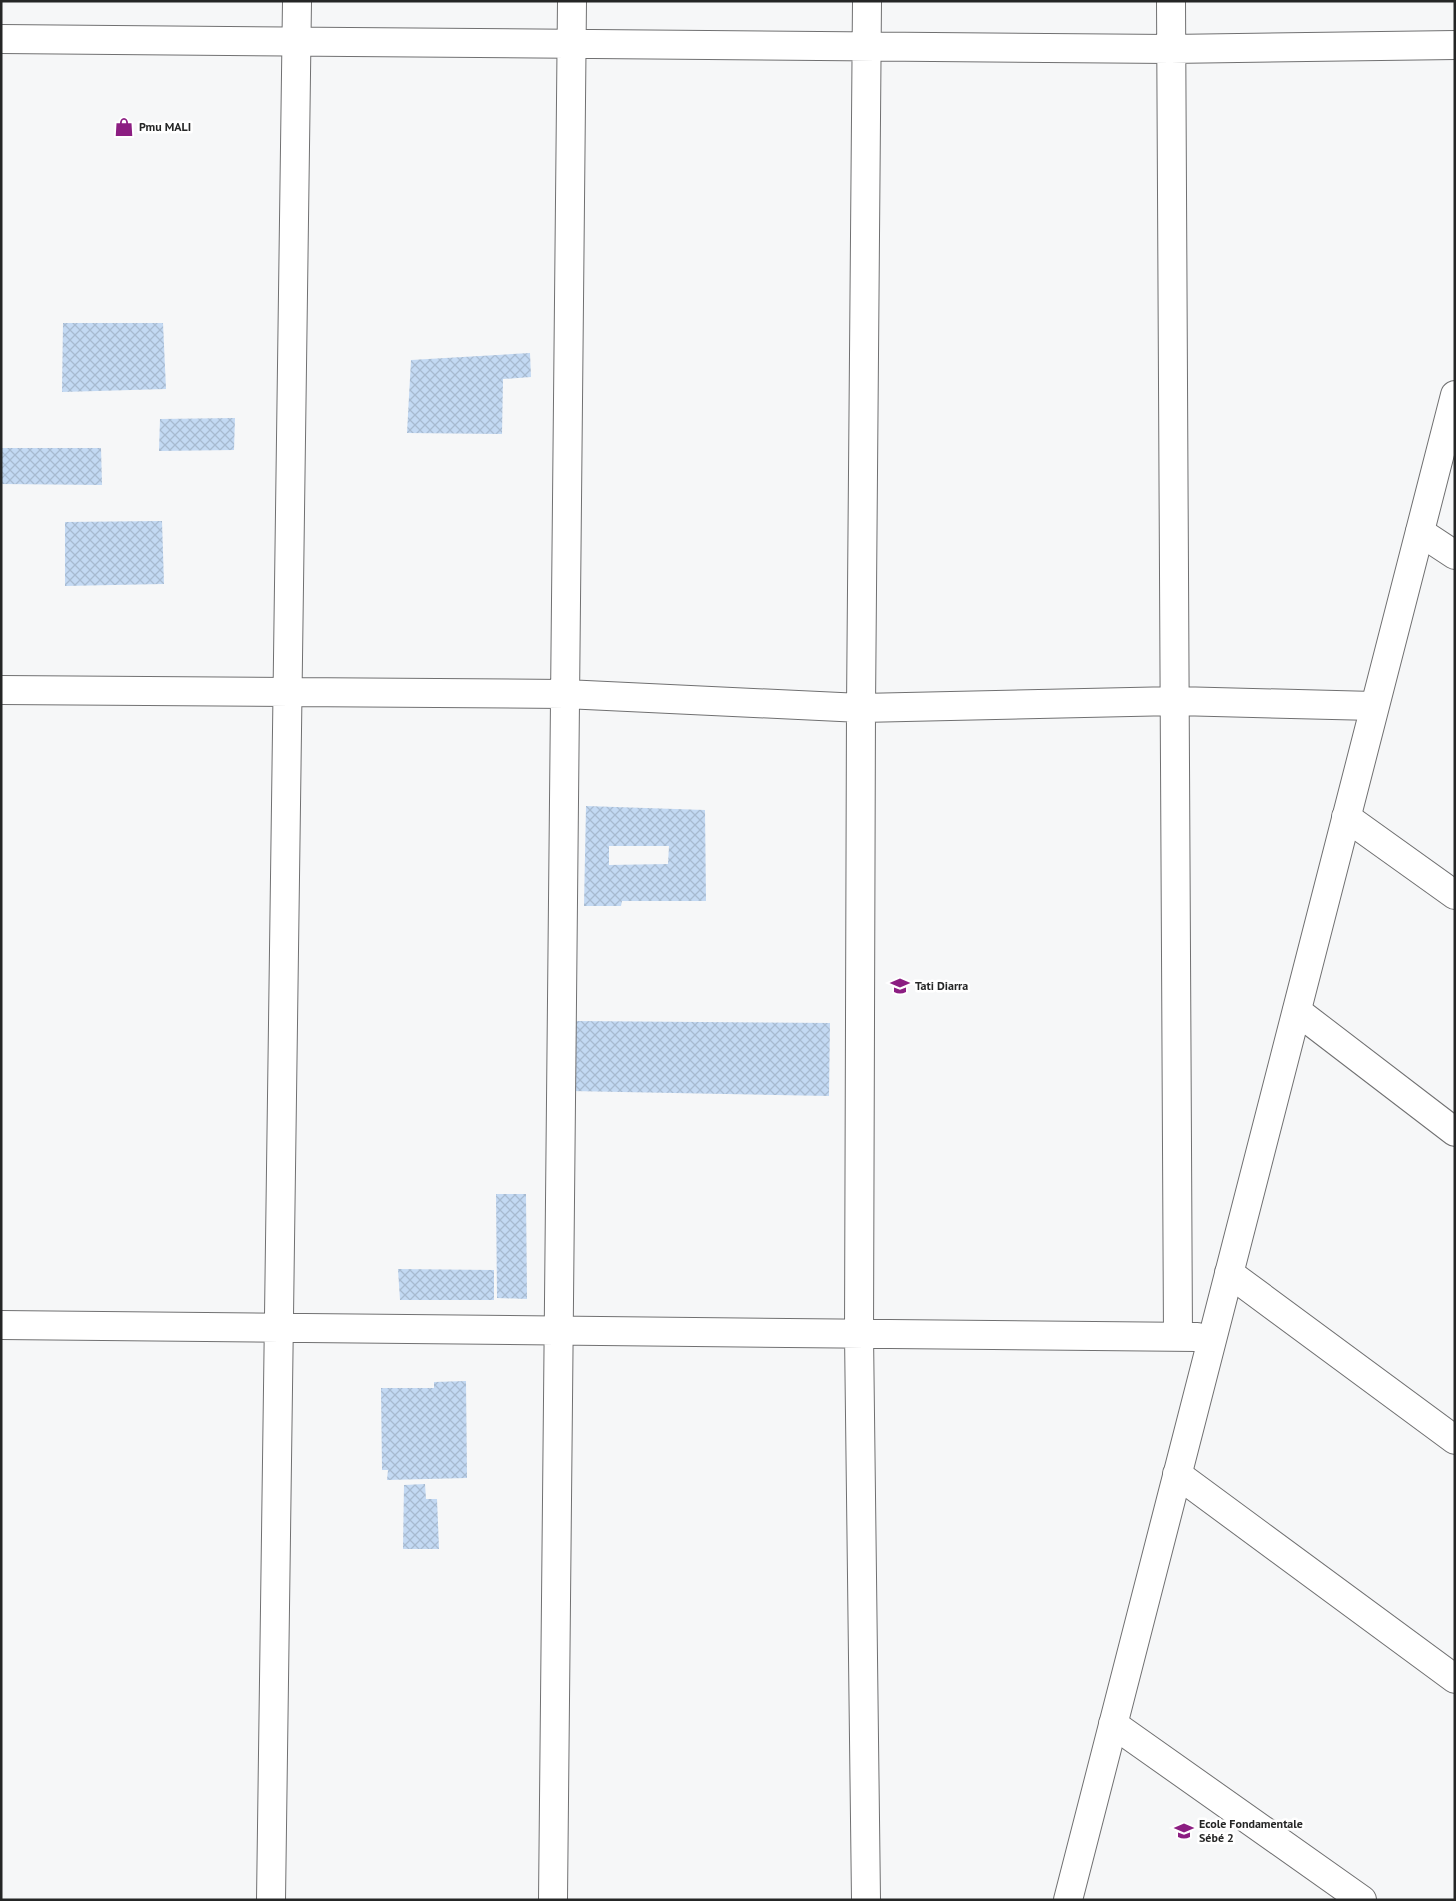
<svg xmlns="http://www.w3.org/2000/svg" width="1456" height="1901" viewBox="0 0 1456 1901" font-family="'PT Sans',sans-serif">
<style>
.building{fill:url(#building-cross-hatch);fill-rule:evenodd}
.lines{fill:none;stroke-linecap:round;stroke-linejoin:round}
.street-casing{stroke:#707071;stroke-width:30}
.secondary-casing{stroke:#707071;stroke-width:30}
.street{stroke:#fff;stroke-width:28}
.secondary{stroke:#fff;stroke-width:28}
.labels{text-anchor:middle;stroke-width:5;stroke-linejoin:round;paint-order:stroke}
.poi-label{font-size:12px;font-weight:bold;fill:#252626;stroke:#fff;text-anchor:start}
</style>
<defs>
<pattern id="building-cross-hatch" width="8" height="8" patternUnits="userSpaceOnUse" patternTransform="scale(1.25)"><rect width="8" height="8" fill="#c3d9f3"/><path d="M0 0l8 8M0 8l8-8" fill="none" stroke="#a7bad0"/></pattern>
</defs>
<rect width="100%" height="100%" fill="#f6f7f8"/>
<path class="building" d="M63,323H163L166,389L62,392Z
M530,353L531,377L503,379L502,434L407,433L411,360Z
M235,418L234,450L159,451L160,419Z
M1,448H101L102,485L1,484Z
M162,521L164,584L65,586V522Z
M586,806L705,810L706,901H622L621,906H584ZM609,846H669L668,864L609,865Z
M572,1021L830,1023L829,1096L570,1091Z
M496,1194H526L527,1299L497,1298Z
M398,1269L494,1270V1300H400Z
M466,1381L467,1478L387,1480L388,1470H382L381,1388H434V1382Z
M425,1484L426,1499H437L439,1549H403L404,1485Z"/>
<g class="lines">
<g class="street-casing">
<path id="street" d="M1171,1L1178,1337
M1,39L1170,49L1455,45
M1420,532L1455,555
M1,690L565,694L861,708L1176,701L1374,706
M1346,817L1455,895
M1297,1011L1455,1132
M1229,1273L1455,1440
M1,1325L1197,1337
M1177,1474L1455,1679
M1113,1724L1362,1900
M271,1900L297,1
M553,1900L572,1
M866,1900L859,1334L861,708L867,1"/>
</g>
<g class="secondary-casing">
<path id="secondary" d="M1068,1900L1455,395"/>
</g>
<use href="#street" class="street"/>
<use href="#secondary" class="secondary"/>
</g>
<defs>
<g id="shop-bare" transform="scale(1.5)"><path d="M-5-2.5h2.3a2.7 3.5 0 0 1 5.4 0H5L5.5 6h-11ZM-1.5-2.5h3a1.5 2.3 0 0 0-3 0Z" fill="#8c1e82" stroke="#fff" stroke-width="2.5" paint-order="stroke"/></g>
<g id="school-bare" transform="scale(1.5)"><path d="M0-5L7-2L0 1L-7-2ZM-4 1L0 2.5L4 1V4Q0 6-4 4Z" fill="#8c1e82" stroke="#fff" stroke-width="2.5" paint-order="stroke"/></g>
</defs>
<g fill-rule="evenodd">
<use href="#shop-bare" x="124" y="127"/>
<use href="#school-bare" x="900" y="986"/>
<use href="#school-bare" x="1184" y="1831"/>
</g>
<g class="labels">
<g class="poi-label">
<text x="139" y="131">Pmu MALI</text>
<text x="915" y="990">Tati Diarra</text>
<text x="1199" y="1828">Ecole Fondamentale<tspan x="1199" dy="14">Sébé 2</tspan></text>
</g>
</g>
<rect width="1456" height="1901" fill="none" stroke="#252626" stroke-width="5"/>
</svg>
